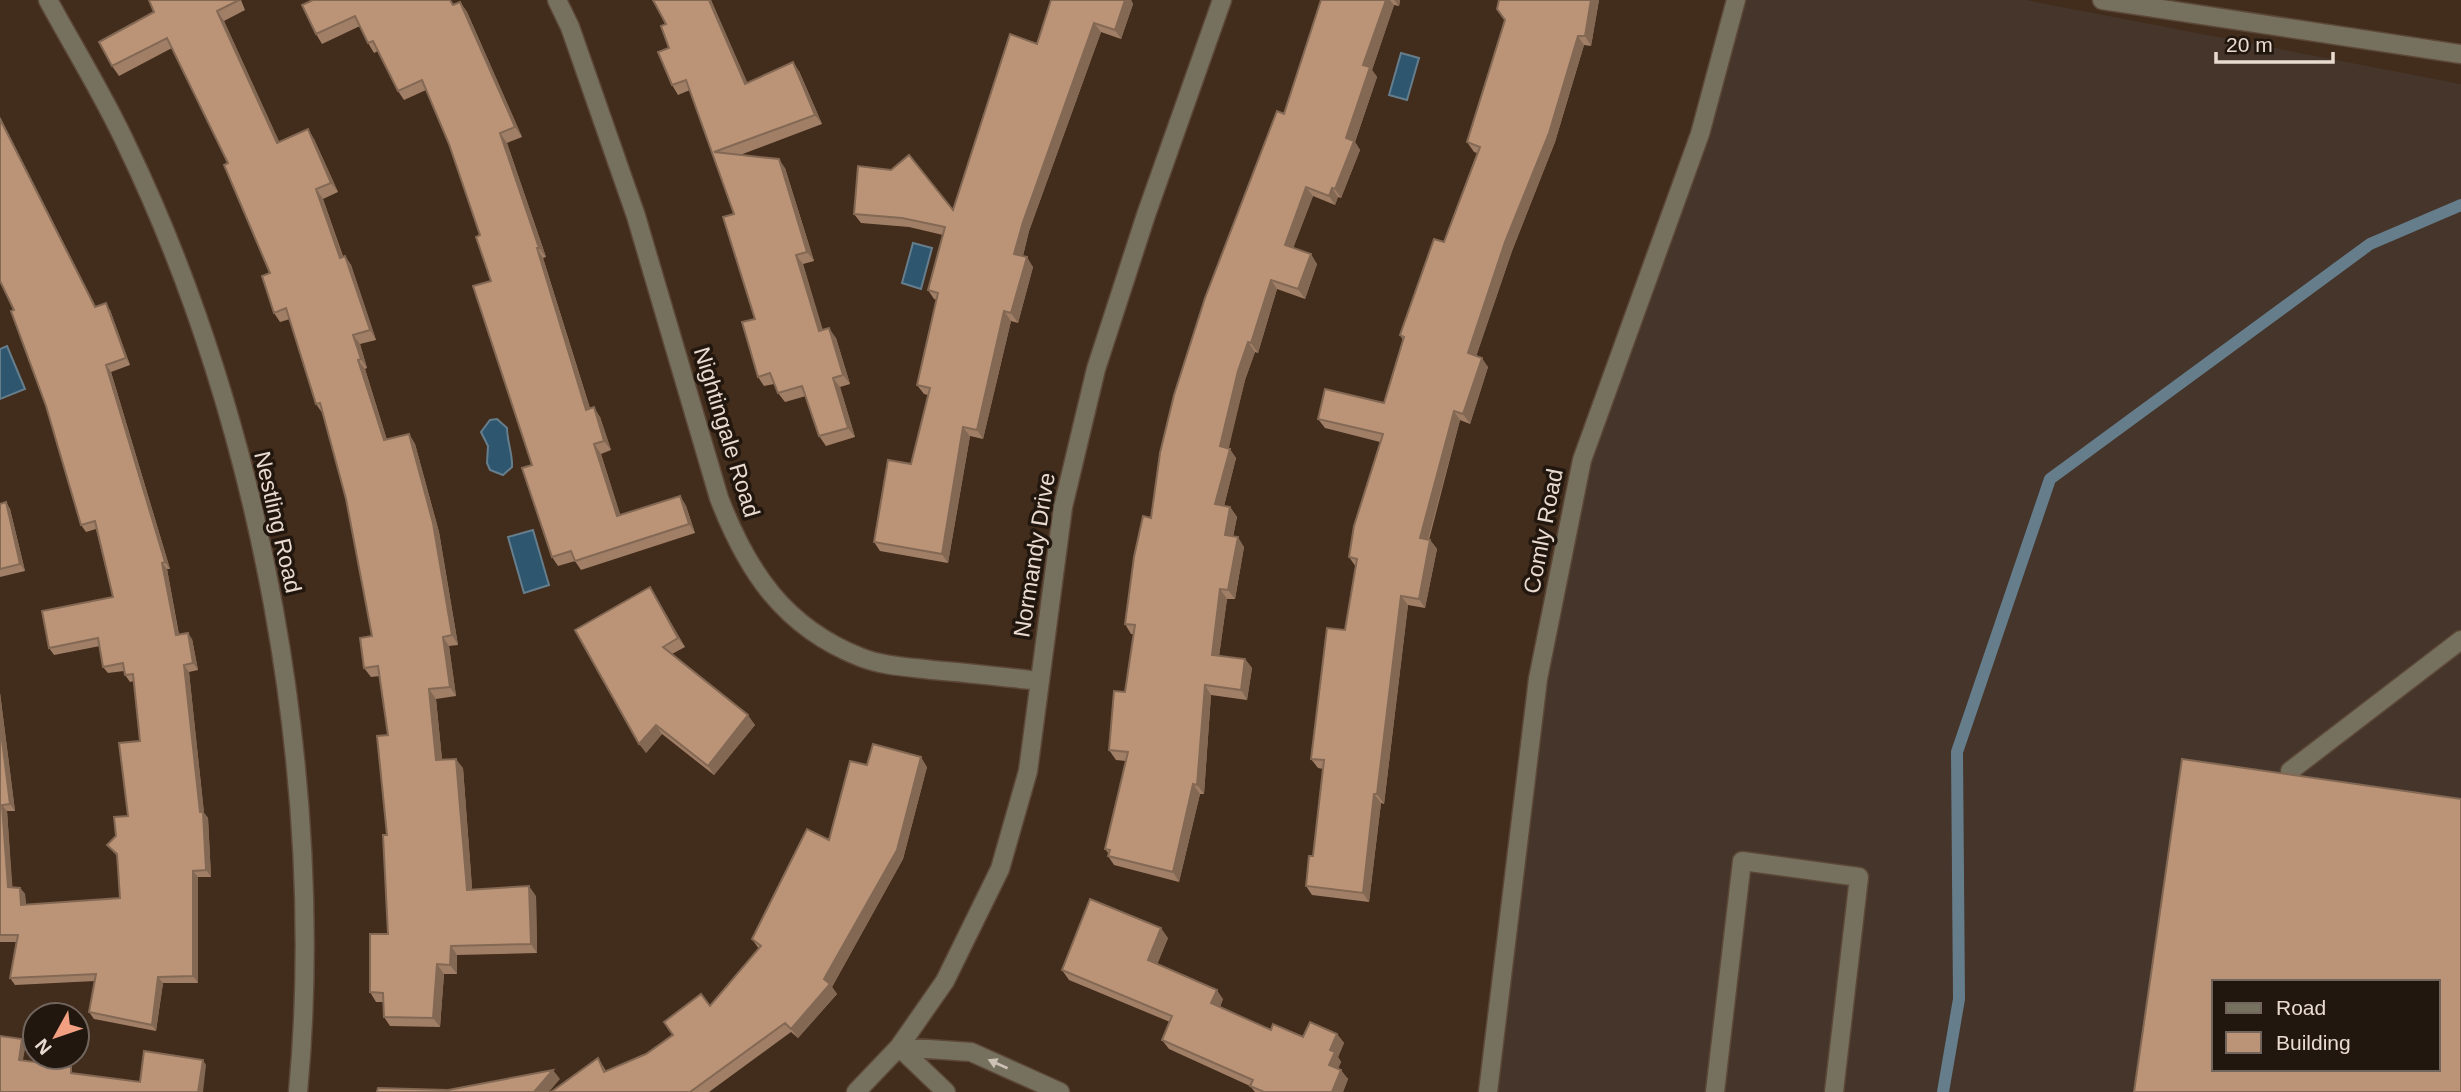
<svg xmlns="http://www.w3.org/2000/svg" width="2461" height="1092" viewBox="0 0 2461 1092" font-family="Arial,sans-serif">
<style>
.industrial{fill:#45352a;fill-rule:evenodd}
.water{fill:#2e566f;stroke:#667e8c;stroke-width:2}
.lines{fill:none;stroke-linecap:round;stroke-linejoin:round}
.stream{stroke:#667e8c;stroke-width:12}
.minor-casing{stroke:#5d4838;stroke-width:21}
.minor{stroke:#76715f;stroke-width:18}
.wall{fill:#a17f67}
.shaded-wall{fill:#836854}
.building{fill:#bb9478;stroke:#836854;stroke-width:2;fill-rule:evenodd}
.oneway{fill:#cdc0b4}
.labels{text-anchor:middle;stroke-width:7;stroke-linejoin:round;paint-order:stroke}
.street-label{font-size:23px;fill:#eadbd1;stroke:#21170f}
</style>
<rect width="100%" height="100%" fill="#422c1b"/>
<path class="industrial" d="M1736,0H2026L2461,84V1092H1488L1538,679L1582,460ZM2214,982H2438V1069H2214Z"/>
<path class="water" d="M1401,53L1419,58L1407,100L1389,95Z
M913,243L932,248L921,289L902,283Z
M7,346L25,389L0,399V349Z
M497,419L507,428C507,441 513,455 512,467L503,475L490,470L487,463L488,446L481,432L490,420Z
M533,530L549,585L524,593L508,537Z"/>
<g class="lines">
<path class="stream" d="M1943,1092L1959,999L1957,752L2050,479L2370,244L2461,205"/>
<g class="minor-casing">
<path id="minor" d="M48,0C74,48 104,96 127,146C261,424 327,784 298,1092
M557,0L570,27L636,216L719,498C747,571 784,627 860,657C882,666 909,667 933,670C969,673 1004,677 1040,681
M2102,0L2461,54
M2290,771L2461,640
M899,1047L971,1052L1060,1092
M899,1047L946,1092
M856,1092L899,1047L945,981L1000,869L1028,771L1063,507L1096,369L1146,215L1222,0
M1488,1092L1538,679L1582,460L1700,134L1736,0
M1715,1092L1742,861L1859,877L1834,1092"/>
</g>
<use href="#minor" class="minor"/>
</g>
<path class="wall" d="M241,0L245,10L224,21L279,142L314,139L338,192L323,199L343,256H345L351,265L376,340L360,344L367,368L365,369L387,440L409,434L415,444L439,532L458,645L449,646L456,696L436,699L442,760L463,768L472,889L536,896L537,953L457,955V974H444L440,1027L390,1026L384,1017L383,1002H376L370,992L388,934V735L380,676L371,677L364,668L372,636L346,499L323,414L316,404L290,319L280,322L274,313L270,273L228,163L172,48L119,76L112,66L99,42Z
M313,0L454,5L460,2L467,12L522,137L507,143L546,257L543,258L590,408L600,417L611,450L601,454L620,515L680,496L686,506L695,533L581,570L575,561L558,566L552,557L491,281L480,235L449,144L426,90L404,100L398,91L378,51L374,53L368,43L360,26L322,44L316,34Z
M711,0L747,83L799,71L822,124L740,155L785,168L814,261L803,264L822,330L836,338L850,384L840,387L855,437L826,446L819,436L806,396L785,402L778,393L774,384L764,386L758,377L755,319L734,214L690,90L678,95L672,85L669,48Z
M1051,0H1131L1133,4L1121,39L1101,32L1029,231L1023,256L1033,267L1018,323L1011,321L983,439L970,436L948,563L880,551L874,542L911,464L928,395L924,394L917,385L937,300L934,299L928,290L943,235L909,227L861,223L854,214L953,210L1037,44Z
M1321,0H1400L1399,6L1394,5L1372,70L1377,77L1355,142L1360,150L1341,198L1338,197L1335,205L1313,196L1293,248L1317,264L1305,299L1277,289L1258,353L1255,352L1245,380L1228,448L1236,458L1224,506L1230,507L1237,517L1233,537L1244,547L1235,599H1227L1219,656L1245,659L1252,668L1247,700L1211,695L1204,794H1200L1179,882L1114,865L1108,856L1109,854L1105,849L1126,761L1116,760L1109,750L1125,692L1134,634H1131L1125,624L1151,518Z
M1499,0H1599L1591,46L1584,45L1555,142L1512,251L1476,356L1488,367L1470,424L1460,420L1429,540H1430L1437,549L1425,608L1408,605L1384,804L1381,803L1369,902L1312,895L1306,886L1313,856L1323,769L1318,768L1311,759L1345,630L1356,567L1349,557L1380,442L1325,428L1318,419L1384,403L1403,340L1400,335L1444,242L1477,153L1474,152L1467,142L1505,20Z
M0,117L96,307L110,310L130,365L111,372L170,569H167L179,634L192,639L198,670L189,672L204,813L208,818L211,877H198V983H163L156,1031L94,1019L89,1012L95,981L15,985L10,978L16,942H0V693L15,811H7L12,888H20L25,894L26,905L120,898L117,856L107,845L116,836L128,816L140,741L134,681L130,682L125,675L124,671L108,673L103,667L100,646L54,655L49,648L113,597L96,529L86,532L81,525L46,406L14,310L0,281Z
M6,502L10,509L25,571L0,577V504Z
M650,587L656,597L685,647L672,654L755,725L714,775L662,734L646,753Z
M867,765L927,767L903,859L832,987L837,994L798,1038L791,1032L709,1092H551L598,1058L606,1071L646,1054L710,1006L759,949L752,939L829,840Z
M1168,938L1157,964L1223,999L1220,1007L1271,1030L1303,1037L1337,1034L1344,1043L1338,1057L1341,1062L1338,1068L1348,1079L1343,1092H1255L1250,1086L1169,1049L1162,1040L1170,1022L1069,980L1062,970Z"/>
<path class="shaded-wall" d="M709,0H711L752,93L745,84Z
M1125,0H1131L1133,4L1121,39L1115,30Z
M1386,0H1390L1394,5L1372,70L1377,77L1355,142L1360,150L1341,198L1335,189L1363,65Z
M1394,0H1400L1399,6Z
M1591,0H1599L1591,46L1585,36Z
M460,2L467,12L522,137L515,127Z
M217,11L224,21L284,152L277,143Z
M1094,23L1101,32L1029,231L1021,263L1014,254L1023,222Z
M1578,36L1584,45L1555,142L1512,251L1474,363L1468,353L1505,242Z
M793,62L799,71L822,124L815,115Z
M0,117L99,314L95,307L0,119Z
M308,129L314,139L338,192L331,183Z
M500,133L507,143L546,257L539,248Z
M779,159L785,168L814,261L807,252Z
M1306,187L1313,196L1291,254L1285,245Z
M1332,188L1338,197L1335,205L1329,196Z
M316,189L323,199L346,267L340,258Z
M537,248L543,258L593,419L586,410Z
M1311,254L1317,264L1305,299L1298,289Z
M796,255L803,264L826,340L819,331Z
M345,256L351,265L376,340L370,330Z
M1027,257L1033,267L1018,323L1011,313Z
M1271,280L1277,289L1258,353L1251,343Z
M106,303L110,310L130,365L126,358Z
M1004,311L1011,321L983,439L977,430Z
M829,328L836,338L850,384L843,375Z
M353,335L360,344L367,368L361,359Z
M1248,342L1255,352L1245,380L1227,456L1220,446L1238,371Z
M1482,358L1488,367L1470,424L1463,414Z
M358,360L365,369L390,450L384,440Z
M106,365L111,372L170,569L165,562Z
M833,378L840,387L855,437L848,428Z
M594,407L600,417L611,450L604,441Z
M1454,411L1460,420L1426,547L1420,538Z
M963,427L970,436L948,563L942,554Z
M409,434L415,444L439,532L458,645L452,635Z
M594,444L601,454L624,526L617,516Z
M1230,449L1236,458L1222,514L1215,504Z
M680,496L686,506L695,533L689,524Z
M6,502L10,509L25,571L20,564Z
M1230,507L1237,517L1231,545L1225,535Z
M1238,537L1244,547L1235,599L1228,590Z
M1430,540L1437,549L1425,608L1419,599Z
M162,563L167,569L180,642L176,635Z
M650,587L656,597L685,647L678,638Z
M1220,589L1227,599L1218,664L1212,655Z
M1401,596L1408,605L1384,804L1377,794Z
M188,633L192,639L198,670L193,663Z
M443,637L449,646L456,696L450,687Z
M1245,659L1252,668L1247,700L1241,690Z
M184,665L189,672L204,813L208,818L211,877L206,870Z
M1205,685L1211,695L1204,794L1197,785Z
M429,689L436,699L443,769L436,760Z
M0,693L15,811L10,804L0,724Z
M748,715L755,725L714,775L708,766Z
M656,725L662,734L646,753L639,744Z
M921,757L927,767L903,859L832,987L837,994L798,1038L791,1029L824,979Z
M456,759L463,768L473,899L467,890Z
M1193,784L1200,794L1179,882L1173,872Z
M1374,794L1381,803L1369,902L1363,893Z
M2,805L7,811L13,894L8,887Z
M193,871L198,877V983L193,976Z
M529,886L536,896L537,953L531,944Z
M20,888L25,894L26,912L21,905Z
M1161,928L1168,938L1155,970L1148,960Z
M451,946L457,955V974L450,965Z
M437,964L444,974L440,1027L433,1018Z
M158,977L163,983L156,1031L152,1025Z
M1217,990L1223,999L1217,1013L1211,1003Z
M1337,1034L1344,1043L1338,1057L1341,1062L1336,1074L1329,1065L1330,1050Z
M22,1039L26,1044L22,1065L19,1060Z
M203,1060L206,1065L203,1092H198Z
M553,1070L560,1079L549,1092H534Z
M1341,1070L1348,1079L1343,1092H1332Z"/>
<path class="building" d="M149,0H239L217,11L277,143L308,129L331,183L316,189L340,258L345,256L370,330L353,335L361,359L358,360L384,440L409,434L433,523L452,635L443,637L450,687L429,689L436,760L456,759L467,890L529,886L531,944L451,946L450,965L437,964L433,1018L384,1017L383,993L370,992V934H388L383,835H387L377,736L388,735L378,666L364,668L360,638L372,636L346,499L320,403L316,404L286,308L274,313L262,276L270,273L224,165L228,163L167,38L112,66L99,42L154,12Z
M313,0H450L453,5L460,2L515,127L500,133L539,248H537L586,410L594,407L604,441L594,444L617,516L680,496L689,524L575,561L571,551L552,557L522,468L532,465L473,286L491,281L476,237L480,235L449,144L422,80L398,91L373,41L368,43L355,16L316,34L302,5Z
M653,0H709L745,84L793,62L815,115L714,152L779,159L807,252L796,255L819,331L829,328L843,375L833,378L848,428L819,436L802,386L778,393L770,373L758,377L742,322L755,319L723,217L734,214L686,80L672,85L658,52L669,48L661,26L666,24Z
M1051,0H1125L1115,30L1094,23L1023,222L1014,254L1027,257L1011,313L1004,311L977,430L963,427L942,554L874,542L888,460L911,464L930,388L917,385L938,293L928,290L945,227L902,218L854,214L858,166L891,170L909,155L953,210L1010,34L1037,44Z
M1321,0H1386L1363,65L1370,67L1346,138L1354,141L1335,189L1332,188L1329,196L1306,187L1285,245L1311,254L1298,289L1271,280L1251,343L1248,342L1238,371L1220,446L1230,449L1215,504L1230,507L1225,535L1238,537L1228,590L1220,589L1212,655L1245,659L1241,690L1205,685L1197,785L1193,784L1173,872L1108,856L1110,850L1105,849L1128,752L1109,750L1114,691L1125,692L1135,625L1125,624L1134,557L1143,516L1151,518L1160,453L1174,395L1205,298L1277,111L1284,114Z
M1499,0H1591L1585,36H1578L1549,133L1505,242L1468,353L1482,358L1463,414L1454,411L1420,538L1430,540L1419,599L1401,596L1377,794H1374L1363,893L1306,886L1309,856H1313L1324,760L1311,759L1327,628L1345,630L1357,559L1349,557L1354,526L1383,434L1318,419L1325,389L1384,403L1404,337L1400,335L1434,239L1444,242L1480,147L1467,142L1505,20L1497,9Z
M0,119L95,307L106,303L126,358L106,365L165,562L162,563L176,635L188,633L193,663L184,665L200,812H203L206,870L193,871V976L158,977L152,1025L89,1012L96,974L10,978L18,935H0V724L10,804L2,805L8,887L20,888L21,905L120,898L117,854L107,845L116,836L114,817L128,816L119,743L140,741L133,674L125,675L123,663L103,667L98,638L49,648L42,611L113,597L95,521L81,525L46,406L11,311L14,310L0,281Z
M6,502L20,564L0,569V504Z
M650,587L678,638L663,647L748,715L708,766L656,725L639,744L575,630Z
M873,744L921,757L897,850L824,979L830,984L791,1029L785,1023L690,1092H551L598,1058L604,1072L646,1054L673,1035L664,1022L701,994L710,1006L761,946L752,939L807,829L829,840L850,761L867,765Z
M2182,759L2461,799V1092H2134ZM2214,982H2438V1069H2214Z
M1090,899L1161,928L1148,960L1217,990L1211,1003L1271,1030L1273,1024L1303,1037L1310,1022L1337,1034L1330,1050L1335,1052L1329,1065L1341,1070L1332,1092H1264L1250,1086L1253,1080L1162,1040L1172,1016L1062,970Z
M0,1036L22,1039L19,1060L71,1067V1073L140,1082L144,1051L203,1060L198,1092H0Z
M553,1070L534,1092H377L378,1088L448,1090Z"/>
<defs><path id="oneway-solid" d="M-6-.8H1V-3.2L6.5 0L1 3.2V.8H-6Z" transform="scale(1.75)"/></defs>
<use class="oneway" href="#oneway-solid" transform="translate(998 1064) rotate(-156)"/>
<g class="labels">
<g class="street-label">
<text transform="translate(727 432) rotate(73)" y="8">Nightingale Road</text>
<text transform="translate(278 522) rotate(77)" y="8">Nestling Road</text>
<text transform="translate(1543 531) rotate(-79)" y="8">Comly Road</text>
<text transform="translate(1034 555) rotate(-81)" y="8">Normandy Drive</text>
</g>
</g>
<rect x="2212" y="980" width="228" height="91" fill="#21170f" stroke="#71655d" stroke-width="2"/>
<rect x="2226" y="1003" width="35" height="10" fill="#76715f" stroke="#71655d" stroke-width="2"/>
<text x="2276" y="1015" font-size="21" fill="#eadbd1">Road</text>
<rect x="2226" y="1032" width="35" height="21" fill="#bb9478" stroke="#71655d" stroke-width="2"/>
<text x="2276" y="1050" font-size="21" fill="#eadbd1">Building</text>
<g transform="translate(56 1036) rotate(230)"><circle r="33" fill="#21170f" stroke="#71655d" stroke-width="2"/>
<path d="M0-5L12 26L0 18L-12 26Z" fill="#f3a082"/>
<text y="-10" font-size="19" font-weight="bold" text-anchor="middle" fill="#eadbd1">N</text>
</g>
<path d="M2216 52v10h117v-10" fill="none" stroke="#eadbd1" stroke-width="3.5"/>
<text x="2226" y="52" font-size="21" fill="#eadbd1" stroke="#21170f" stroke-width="5" paint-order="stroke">20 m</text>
</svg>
